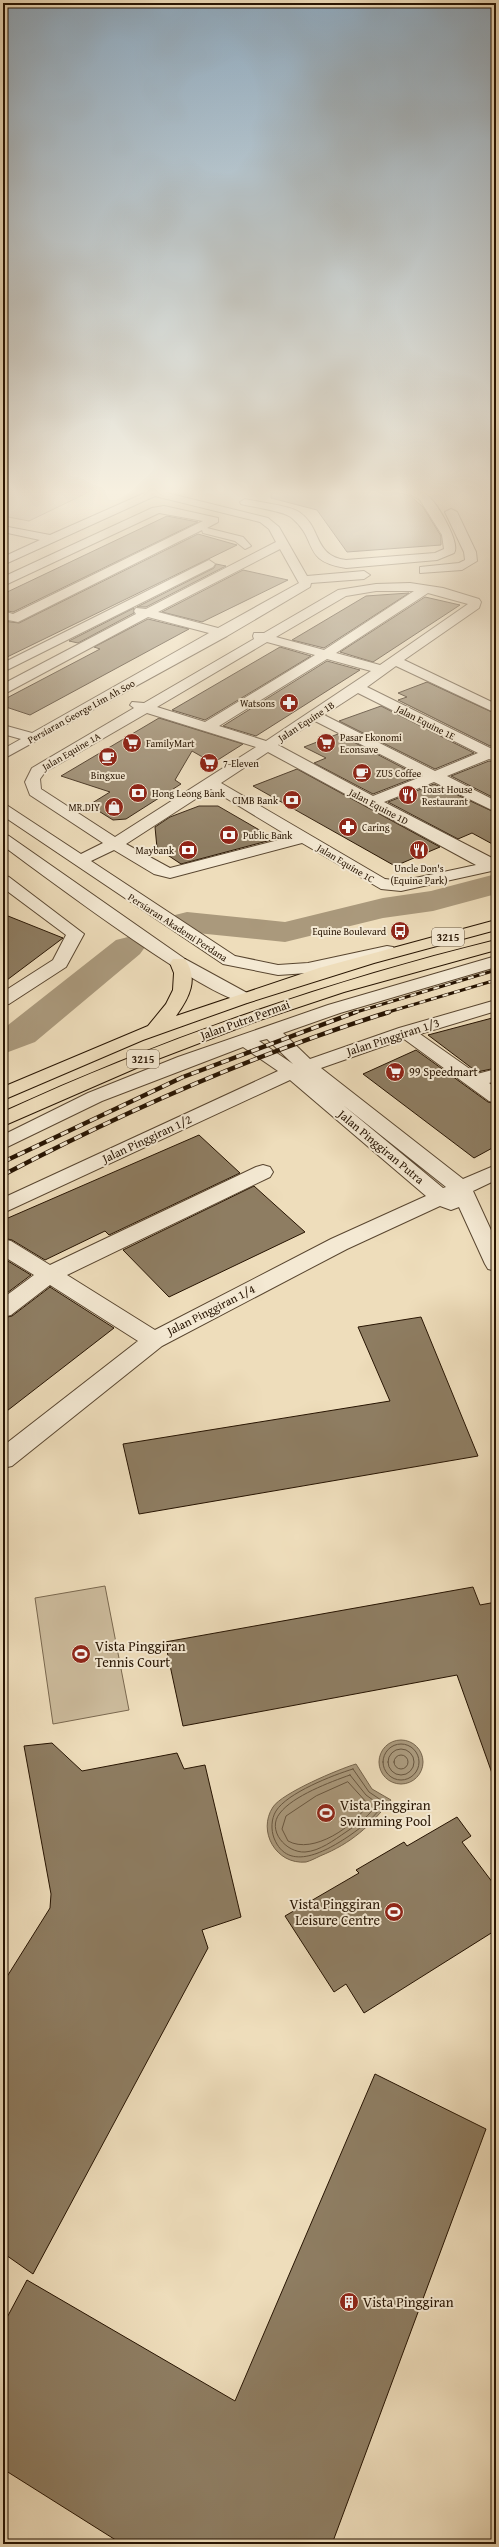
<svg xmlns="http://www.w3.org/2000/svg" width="499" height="2547" viewBox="0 0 499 2547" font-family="'Gentium Book Plus',serif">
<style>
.green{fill:#ccbb9c;stroke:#7a684f}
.water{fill:#aa997c;stroke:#76644b}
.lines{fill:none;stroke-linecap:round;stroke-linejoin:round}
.shore{stroke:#68563f;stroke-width:1}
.river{fill:#aa997c;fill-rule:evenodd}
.building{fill:#8e7d62;stroke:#271402}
.minor-casing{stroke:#594630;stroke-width:2}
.major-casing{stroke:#271402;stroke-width:2}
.minor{fill:#f4e9d3;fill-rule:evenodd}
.major{fill:#edb;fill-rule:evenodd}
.rail-far1-casing{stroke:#271402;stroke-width:3}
.rail-casing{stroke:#271402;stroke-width:4.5}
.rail-far1{stroke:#f4e9d3;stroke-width:2;stroke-dasharray:6;stroke-linecap:butt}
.rail{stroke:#f4e9d3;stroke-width:3;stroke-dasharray:8;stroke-linecap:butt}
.labels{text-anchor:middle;stroke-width:4;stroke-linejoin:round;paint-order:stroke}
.far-poi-label{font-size:10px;fill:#271402;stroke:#f4e9d3;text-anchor:start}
.far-street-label{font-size:10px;fill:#271402;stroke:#f4e9d3}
.shield{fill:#f4e9d3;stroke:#645441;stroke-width:1}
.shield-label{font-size:11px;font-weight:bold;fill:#271402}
.street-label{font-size:12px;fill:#271402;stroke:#f4e9d3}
.poi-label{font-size:12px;fill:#271402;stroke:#f4e9d3;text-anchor:start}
.near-poi-label{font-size:14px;fill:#271402;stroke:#f4e9d3;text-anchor:start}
</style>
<rect width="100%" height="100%" fill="#edb"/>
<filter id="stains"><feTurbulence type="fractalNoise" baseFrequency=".005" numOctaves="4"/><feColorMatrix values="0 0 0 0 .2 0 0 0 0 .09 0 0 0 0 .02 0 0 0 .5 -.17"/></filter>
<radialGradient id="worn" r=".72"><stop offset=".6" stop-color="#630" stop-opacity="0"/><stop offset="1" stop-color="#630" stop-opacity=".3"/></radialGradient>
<path class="green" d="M3,492H89L29,521L3,516Z
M105,1586L129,1710L53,1724L35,1598Z"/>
<path class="water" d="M379 1762a22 22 0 1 1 44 0a22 22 0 1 1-44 0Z
M356,1764L372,1789L391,1800C370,1826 352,1843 320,1856C316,1858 310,1861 306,1862C276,1865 257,1831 273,1807C282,1793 339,1769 356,1764Z"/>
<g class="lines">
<path class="shore" d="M383 1762a18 18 0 1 1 36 0a18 18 0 1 1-36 0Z
M388 1762a13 13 0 1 1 26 0a13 13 0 1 1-26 0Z
M394 1762a7 7 0 1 1 14 0a7 7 0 1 1-14 0Z
M353,1769L369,1792L384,1802C376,1817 363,1826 349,1836C328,1850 288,1874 274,1838C271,1830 271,1819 276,1811C287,1793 333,1775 353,1769Z
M350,1775L366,1795L377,1803C370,1816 358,1824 346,1832C334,1840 320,1851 305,1852C286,1853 266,1830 280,1813C293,1796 330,1782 350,1775Z
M348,1782L368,1804C355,1826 313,1855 288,1841L282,1829L286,1816L316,1796Z"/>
<path class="river" d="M496,874V894L433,911L383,918L285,942L187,932L175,929L170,922L175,915L187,912L285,922L383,898L431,891Z
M128,937L140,940L145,947L140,954L35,1042L3,1054V1029L116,940Z"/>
</g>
<path class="building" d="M271,492H393L409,495L423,507L441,536V545L347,552L317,510L271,498Z
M167,516L198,522L13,612L3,610V594Z
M198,534L237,545L3,659V621L19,623Z
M216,564L226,566L146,607H137L214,568Z
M243,570L288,580L202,622L162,612Z
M409,593L324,648L292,640L366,596Z
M425,597L460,605L373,662L340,652Z
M134,608V613L78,643L69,641Z
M148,619L189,629L30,715L3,706V700L100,649L94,647Z
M280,647L311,656L205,720L172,710Z
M327,661L360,670L256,736L223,726Z
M427,682L496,714V746H490L398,700L407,697L398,693Z
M381,706L474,753L435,769L339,721Z
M159,718L243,744L213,763L192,751L175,780L181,784L126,819L113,820L89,805L110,792L61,776Z
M338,734L419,776L373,794L314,763L326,758L304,747Z
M489,761L496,762V799L451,776Z
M297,769L440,847L395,866L253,786Z
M434,784L496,813V846L472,833L458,839L388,802Z
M199,806H218L275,839L181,864L157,848L155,827L170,817Z
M3,914L63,938L3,983Z
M496,1017V1068L477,1072L428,1035Z
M416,1050L488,1102L496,1104V1146L474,1158L363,1074Z
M199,1135L240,1173L109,1235L105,1231L45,1260L12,1240L3,1238V1221L8,1218Z
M254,1186L305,1232L169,1297L123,1250Z
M3,1258L31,1275L3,1296Z
M50,1287L114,1328L3,1414V1318L12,1316Z
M421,1317L478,1456L139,1514L123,1444L390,1401L358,1327Z
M473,1587L480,1605L496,1602V1776H493L457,1675L183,1726L165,1642Z
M52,1743L82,1771L177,1753L184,1769L205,1765L241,1917L202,1930L208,1948L33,2274L3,2253V1983L50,1908L51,1894L24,1746Z
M457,1817L471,1836L462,1842L496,1887V1930L364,2013L346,1984L334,1992L285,1916L359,1873L356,1870L404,1842L407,1846Z
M375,2074L486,2129L332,2544H122L3,2469V2325L27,2280L235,2401Z"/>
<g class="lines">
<g class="minor-casing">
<path id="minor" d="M147,492H163L268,518L279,527L307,576L364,571L370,575L364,579L311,583L310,587L227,636L3,759V749L21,739L3,734V725L32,733L209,633L148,617L8,692L3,693V684L136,614L134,611L136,608L146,609L276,542L269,529L260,522L155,496L3,565V557L40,540L3,532V526L50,535ZM280,549L299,583L218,628L158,612Z
M407,492C413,491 422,491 428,496C437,503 461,543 454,553L437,560L346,568C301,561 319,541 292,518C285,511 252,507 241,504L240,502L245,499C257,502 291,506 299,512C322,527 313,556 346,560L435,553L444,549L442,535L420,500Z
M164,506L218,518V522L207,528L243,537L251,546L245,549L235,541L203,533L202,530L18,622L3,619V611L13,614L203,521L159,513L3,586V577L152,508Z
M451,509L457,512L476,552L477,561L462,570L420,573V567L459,563L465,560L464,552L445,512Z
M209,560L215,564L213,567L3,672V663Z
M410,583L443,588L479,599L481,602L479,608L404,660L496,704V713L396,666L367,687L490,748L496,747V761L489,759L447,776L496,801V812L434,782L384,802L496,860V870L401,891L381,889L302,843L170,878L154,874L114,850L91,861L235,956L278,965L308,963L387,946L393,947L396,951L393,955L308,973L278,975L223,964L3,816V804L8,806L81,854L103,843L30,795L25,782L32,768L134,708L130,705L132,702L144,703L254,639L253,636L254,633H264L338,590L376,584ZM376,591H414L324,650L276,637L346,596ZM428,593L468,604L380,665L336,653ZM267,642L315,655L205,722L157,707ZM327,659L371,671L266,741L219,726ZM358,693L478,753L435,771L324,715ZM147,713L256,747L115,837L41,789L40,779L45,772ZM315,721L423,776L373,796L278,745ZM268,752L476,865L401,881L385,879L221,783ZM211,789L290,837L170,868L126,844Z
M3,834L9,836L185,959L249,994L252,998L249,1002C219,1009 38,871 3,846Z
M3,875L9,877L84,934L66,967L9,1004L3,1005V992L53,960L66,935L3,888Z
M496,956V967L340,1013L283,1033L310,1059L399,1028L496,1000V1011L420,1034L477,1074L496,1069V1081L489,1083L496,1088V1103L489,1101L404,1039L321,1068L463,1179L496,1165V1180L473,1191L496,1241V1271L488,1269L485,1264L459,1207L451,1210L440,1206L347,1249L162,1346L12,1466L3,1468V1446L138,1341L50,1285L11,1315L3,1317V1298L34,1275L3,1256V1239L11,1241L50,1265L256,1167L263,1165L270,1167L273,1172L270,1177L67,1275L155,1330L331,1239L426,1196L290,1080L3,1213V1198L278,1071L243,1047L102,1101L3,1149V1135L88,1093L178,1057L328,1005ZM267,1039L293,1064L259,1041ZM343,1105L446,1187L443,1188Z"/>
</g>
<g class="major-casing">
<path id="major" d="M496,920V930L374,963L247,1003L143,1040L3,1100V1087L148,1026L166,1004L173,990L174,973L170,963L173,959H185C199,979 189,998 176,1016L319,968Z
M496,940V950L344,992L257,1021L150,1062L3,1126V1112C162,1039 326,982 496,940Z"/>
</g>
<use href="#minor" class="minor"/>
<use href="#major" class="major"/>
<g class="rail-far1-casing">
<path id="rail-far1" d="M353,1013L496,970
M385,1013L496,980"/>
</g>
<g class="rail-casing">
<path id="rail" d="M3,1162L183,1077L356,1012
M3,1175C127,1110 255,1054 389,1012"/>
</g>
<use href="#rail-far1" class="rail-far1"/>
<use href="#rail" class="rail"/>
</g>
<linearGradient id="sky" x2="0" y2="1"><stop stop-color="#8fa9bd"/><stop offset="0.58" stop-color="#f7f0e0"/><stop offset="1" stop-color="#f7f0e0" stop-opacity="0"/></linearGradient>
<rect width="499" height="848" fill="url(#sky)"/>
<defs>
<g id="pharmacy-disc" transform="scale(1)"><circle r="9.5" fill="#8f2418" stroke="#f4e9d3"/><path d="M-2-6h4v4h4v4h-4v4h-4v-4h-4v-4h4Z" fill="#fff"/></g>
<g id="supermarket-disc" transform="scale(1)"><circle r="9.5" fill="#8f2418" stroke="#f4e9d3"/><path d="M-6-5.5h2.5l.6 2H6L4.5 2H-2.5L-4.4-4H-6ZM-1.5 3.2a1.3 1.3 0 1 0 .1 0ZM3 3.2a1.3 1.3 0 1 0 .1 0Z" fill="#fff"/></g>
<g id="cafe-disc" transform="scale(1)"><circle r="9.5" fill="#8f2418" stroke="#f4e9d3"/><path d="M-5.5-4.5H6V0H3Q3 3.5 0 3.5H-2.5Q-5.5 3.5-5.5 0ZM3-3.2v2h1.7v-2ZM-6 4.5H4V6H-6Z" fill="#fff"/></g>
<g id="bank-disc" transform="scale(1)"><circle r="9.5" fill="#8f2418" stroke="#f4e9d3"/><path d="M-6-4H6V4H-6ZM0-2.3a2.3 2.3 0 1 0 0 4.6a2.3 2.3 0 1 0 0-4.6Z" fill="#fff"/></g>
<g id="restaurant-disc" transform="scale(1)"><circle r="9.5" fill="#8f2418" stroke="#f4e9d3"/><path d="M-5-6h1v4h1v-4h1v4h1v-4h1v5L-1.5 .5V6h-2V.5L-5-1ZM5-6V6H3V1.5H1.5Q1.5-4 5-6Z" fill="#fff"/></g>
<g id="shop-disc" transform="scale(1)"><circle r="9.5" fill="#8f2418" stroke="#f4e9d3"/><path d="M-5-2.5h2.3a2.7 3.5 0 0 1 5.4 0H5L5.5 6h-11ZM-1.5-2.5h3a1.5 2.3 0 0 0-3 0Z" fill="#fff"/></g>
<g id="bus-disc" transform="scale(1)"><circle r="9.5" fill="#8f2418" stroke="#f4e9d3"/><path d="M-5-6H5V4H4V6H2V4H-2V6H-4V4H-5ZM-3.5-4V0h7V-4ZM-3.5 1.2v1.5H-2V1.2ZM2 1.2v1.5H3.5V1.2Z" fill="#fff"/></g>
<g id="stadium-disc" transform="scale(1)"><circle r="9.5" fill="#8f2418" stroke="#f4e9d3"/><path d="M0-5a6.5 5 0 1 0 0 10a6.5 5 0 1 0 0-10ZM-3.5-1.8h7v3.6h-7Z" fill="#fff"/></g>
<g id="building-disc" transform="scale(1)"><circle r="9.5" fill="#8f2418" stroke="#f4e9d3"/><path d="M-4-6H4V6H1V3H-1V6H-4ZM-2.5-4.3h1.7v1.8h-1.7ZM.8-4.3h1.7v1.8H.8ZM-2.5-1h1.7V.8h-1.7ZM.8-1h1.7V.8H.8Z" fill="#fff"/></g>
</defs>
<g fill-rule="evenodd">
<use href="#pharmacy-disc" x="289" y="703"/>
<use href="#supermarket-disc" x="132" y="743"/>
<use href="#supermarket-disc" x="326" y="743"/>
<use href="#cafe-disc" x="108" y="757"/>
<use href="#supermarket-disc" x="209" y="763"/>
<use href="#cafe-disc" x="362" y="773"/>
<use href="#bank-disc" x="138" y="793"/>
<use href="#restaurant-disc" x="408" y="795"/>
<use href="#bank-disc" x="292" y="800"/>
<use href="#shop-disc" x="114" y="807"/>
<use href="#pharmacy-disc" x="348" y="827"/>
<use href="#bank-disc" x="229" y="835"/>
<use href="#bank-disc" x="188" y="850"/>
<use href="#restaurant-disc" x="419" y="850"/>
<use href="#bus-disc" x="400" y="931"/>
<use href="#supermarket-disc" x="395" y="1072"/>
<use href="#stadium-disc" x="81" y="1654"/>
<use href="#stadium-disc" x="326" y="1813"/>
<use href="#stadium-disc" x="394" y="1912"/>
<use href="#building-disc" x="349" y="2302"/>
</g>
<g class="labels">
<g class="far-poi-label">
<text x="275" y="707" text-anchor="end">Watsons</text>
<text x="340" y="741">Pasar Ekonomi<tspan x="340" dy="12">Econsave</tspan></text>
<text x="146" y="747">FamilyMart</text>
<text x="223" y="767">7-Eleven</text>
<text x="376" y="777">ZUS Coffee</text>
<text x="108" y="779" text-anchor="middle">Bingxue</text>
<text x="422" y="793">Toast House<tspan x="422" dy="12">Restaurant</tspan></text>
<text x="152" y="797">Hong Leong Bank</text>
<text x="278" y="804" text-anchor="end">CIMB Bank</text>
<text x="100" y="811" text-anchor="end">MR.DIY</text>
<text x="362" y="831">Caring</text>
<text x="243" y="839">Public Bank</text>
<text x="174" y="854" text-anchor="end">Maybank</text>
<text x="419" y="872" text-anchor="middle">Uncle Don's<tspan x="419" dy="12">(Equine Park)</tspan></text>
<text x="386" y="935" text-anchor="end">Equine Boulevard</text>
</g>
<g class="far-street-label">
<text transform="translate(81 711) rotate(-29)" y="4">Persiaran George Lim Ah Soo</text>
<text transform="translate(306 721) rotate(-33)" y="4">Jalan Equine 1B</text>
<text transform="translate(426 722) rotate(27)" y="4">Jalan Equine 1E</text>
<text transform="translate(71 751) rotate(-30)" y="4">Jalan Equine 1A</text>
<text transform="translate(379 806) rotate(28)" y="4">Jalan Equine 1D</text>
<text transform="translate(346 863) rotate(31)" y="4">Jalan Equine 1C</text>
<text transform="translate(178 927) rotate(33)" y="4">Persiaran Akademi Perdana</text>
</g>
<g class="shield">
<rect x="432" y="928" width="32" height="18" rx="3"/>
<rect x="127" y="1050" width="32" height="18" rx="3"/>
</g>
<g class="shield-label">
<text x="448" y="941">3215</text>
<text x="143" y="1063">3215</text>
</g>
<g class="street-label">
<text transform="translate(245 1020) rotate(-20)" y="4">Jalan Putra Permai</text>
<text transform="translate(393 1037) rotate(-18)" y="4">Jalan Pinggiran 1/3</text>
<text transform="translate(147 1139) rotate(-25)" y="4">Jalan Pinggiran 1/2</text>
<text transform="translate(381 1147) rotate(40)" y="4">Jalan Pinggiran Putra</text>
<text transform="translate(211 1310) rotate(-27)" y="4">Jalan Pinggiran 1/4</text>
</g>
<g class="poi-label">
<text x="409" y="1076">99 Speedmart</text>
</g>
<g class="near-poi-label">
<text x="95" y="1651">Vista Pinggiran<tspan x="95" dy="16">Tennis Court</tspan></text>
<text x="340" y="1810">Vista Pinggiran<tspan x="340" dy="16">Swimming Pool</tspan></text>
<text x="380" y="1909" text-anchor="end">Vista Pinggiran<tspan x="380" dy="16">Leisure Centre</tspan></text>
<text x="363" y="2307">Vista Pinggiran</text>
</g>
</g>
<rect width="499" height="2547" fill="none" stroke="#edb" stroke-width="16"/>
<rect x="4" y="4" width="491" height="2539" fill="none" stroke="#271402" stroke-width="2"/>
<rect x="8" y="8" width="483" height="2531" fill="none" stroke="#271402"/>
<rect width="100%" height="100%" filter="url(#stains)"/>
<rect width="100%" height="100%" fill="url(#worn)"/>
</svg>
